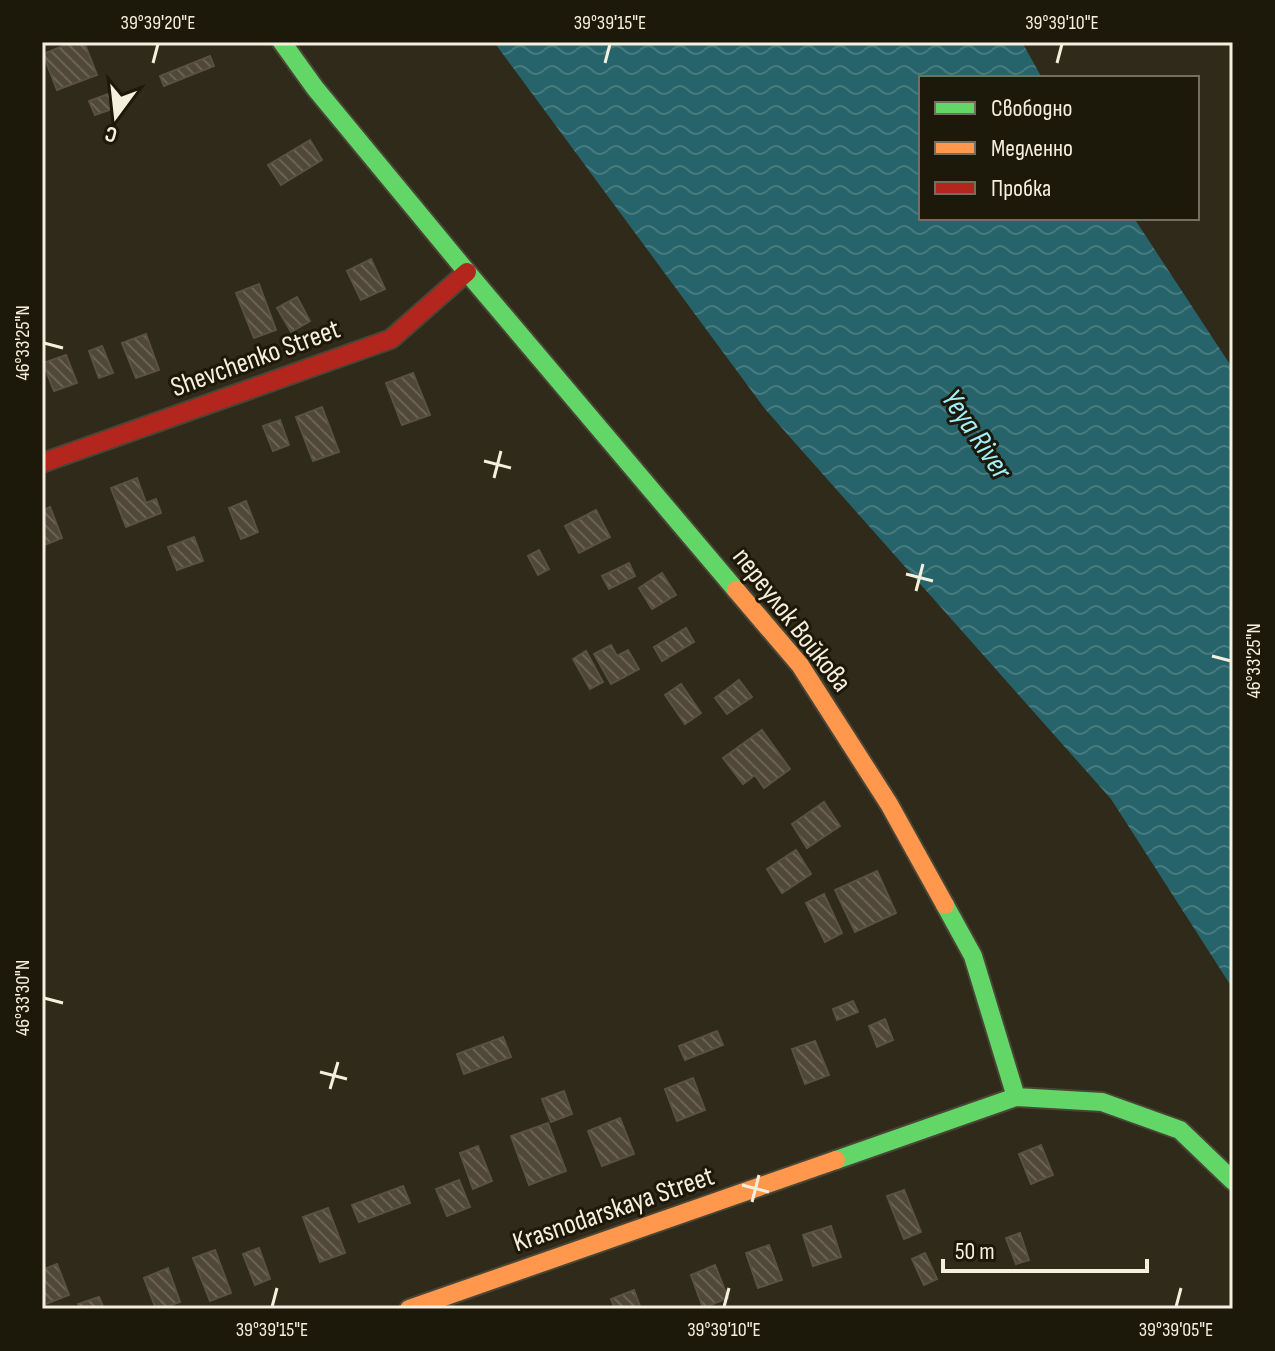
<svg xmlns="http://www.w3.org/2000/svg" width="1275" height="1351" viewBox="0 0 1275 1351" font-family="'Sofia Sans Condensed',sans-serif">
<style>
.water{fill:url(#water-waves)}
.building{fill:url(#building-back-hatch);stroke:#595145;stroke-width:2}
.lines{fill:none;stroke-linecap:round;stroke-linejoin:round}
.fast-casing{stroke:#494536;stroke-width:22}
.slow-casing{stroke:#494536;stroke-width:22}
.jam-casing{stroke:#494536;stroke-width:22}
.fast{stroke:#63d668;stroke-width:18}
.slow{stroke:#ff974d;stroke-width:18}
.jam{stroke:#b3261e;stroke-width:18}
.ticks{fill:none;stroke:#f5efdd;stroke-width:3}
.labels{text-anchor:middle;stroke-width:6;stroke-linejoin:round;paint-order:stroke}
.street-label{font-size:28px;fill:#f5efdd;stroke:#1c180a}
.water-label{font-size:30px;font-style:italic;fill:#a1effb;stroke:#1c180a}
.neatline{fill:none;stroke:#f5efdd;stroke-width:3}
.ticks-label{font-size:20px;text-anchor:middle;fill:#f5efdd}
</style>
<defs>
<pattern id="water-waves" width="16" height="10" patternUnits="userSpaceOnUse" patternTransform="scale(2)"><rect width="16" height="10" fill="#27636a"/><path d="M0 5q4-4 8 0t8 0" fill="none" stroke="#477a7f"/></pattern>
<pattern id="building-back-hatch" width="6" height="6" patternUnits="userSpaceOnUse" patternTransform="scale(2)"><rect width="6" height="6" fill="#504739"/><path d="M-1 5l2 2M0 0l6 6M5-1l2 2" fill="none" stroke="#6a6255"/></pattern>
</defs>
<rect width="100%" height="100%" fill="#2f2a19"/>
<path class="water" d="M494,42H1022L1042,78H921V218H1134L1233,369V989L1111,799L765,409Z"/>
<path class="building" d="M73,42H84L97,75L57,90L43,54Z
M210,56L214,66L164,86L160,76Z
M116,91L121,106L95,115L89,101Z
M310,140L322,160L281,185L268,165Z
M371,259L385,289L361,300L347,271Z
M259,284L276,330L254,338L236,293Z
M297,297L310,321L291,332L277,308Z
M146,334L159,370L136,378L122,343Z
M102,346L113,373L99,378L89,351Z
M66,355L77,383L54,391L43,363Z
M413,373L430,415L402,425L386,383Z
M322,407L339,452L313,461L296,417Z
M280,420L289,445L273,451L263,426Z
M137,478L146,503L156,499L161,513L126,527L111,488Z
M246,501L258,532L241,539L229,508Z
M50,507L62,538L42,546V511Z
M596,510L610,537L579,553L565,526Z
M194,537L203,561L177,570L168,547Z
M539,550L549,569L538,575L528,556Z
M629,563L635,576L609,589L602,576Z
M662,573L676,595L652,609L639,588Z
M686,628L694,642L662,661L654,647Z
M611,645L617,656L628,650L639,669L611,684L594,654Z
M586,651L603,682L590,689L573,659Z
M739,680L752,697L727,714L715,698Z
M681,684L701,713L685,724L665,695Z
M762,730L790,769L764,788L755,775L743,784L723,758Z
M824,802L840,826L807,848L792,824Z
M796,850L811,874L782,893L767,869Z
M877,871L896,913L855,932L835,890Z
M824,894L842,933L825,942L806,903Z
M853,1001L858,1012L837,1020L833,1009Z
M885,1019L893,1040L877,1047L869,1026Z
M717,1031L723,1045L685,1060L679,1046Z
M503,1037L511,1057L464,1074L457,1054Z
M815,1041L829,1075L805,1084L792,1049Z
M693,1078L705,1110L677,1121L665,1089Z
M564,1091L572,1114L551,1122L542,1099Z
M620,1118L634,1154L602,1166L588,1131Z
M548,1123L566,1171L529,1185L511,1136Z
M1041,1145L1053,1175L1031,1184L1019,1154Z
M478,1146L492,1181L473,1189L460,1153Z
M459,1180L470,1207L447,1216L436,1189Z
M403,1186L410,1203L359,1222L352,1205Z
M904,1190L921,1232L904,1239L887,1196Z
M328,1208L345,1253L320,1262L303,1217Z
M831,1226L841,1257L813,1266L803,1235Z
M1020,1233L1029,1260L1016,1264L1006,1238Z
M769,1245L782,1280L758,1288L746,1253Z
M259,1248L270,1279L255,1285L243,1254Z
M215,1250L231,1293L210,1301L193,1258Z
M925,1253L937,1279L924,1285L912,1259Z
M57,1264L69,1295L43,1305L42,1270Z
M715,1265L728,1298L703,1308L691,1275Z
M168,1268L180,1302L161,1309H156L144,1278Z
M634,1290L641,1309H615L611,1299Z
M99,1297L104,1309H80L78,1304Z"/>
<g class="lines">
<g class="fast-casing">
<path id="fast" d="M282,42L315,88L467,272L736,590
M945,905L973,956L1016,1097L1102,1102L1180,1130L1233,1181
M836,1160L1016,1097"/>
</g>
<g class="slow-casing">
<path id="slow" d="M736,590L800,665L889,804L945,905
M409,1309L836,1160"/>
</g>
<g class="jam-casing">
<path id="jam" d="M42,463L391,339L467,272"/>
</g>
<use href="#fast" class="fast"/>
<use href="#slow" class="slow"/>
<use href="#jam" class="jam"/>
</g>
<path class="ticks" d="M153,63L158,44M605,63L610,44M1057,63L1062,44M44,343L63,348M484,461L511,468M494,478L501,451M906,574L933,581M916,591L923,564M1212,656L1231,661M44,998L63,1003M320,1072L347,1079M330,1089L338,1062M742,1185L769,1192M752,1202L759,1175M272,1307L277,1288M724,1307L729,1288M1176,1307L1181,1288"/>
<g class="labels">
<g class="street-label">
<text transform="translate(255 357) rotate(-20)" y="10">Shevchenko Street</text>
<text transform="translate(793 619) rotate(52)" y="10">переулок Войкова</text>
<text transform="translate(613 1208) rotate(-19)" y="10">Krasnodarskaya Street</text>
</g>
<g class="water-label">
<text transform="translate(977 434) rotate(56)" y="10">Yeya River</text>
</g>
</g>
<rect width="1275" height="1351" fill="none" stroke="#1c180a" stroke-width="88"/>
<rect x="919" y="76" width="280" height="144" fill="#1c180a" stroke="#736e5e" stroke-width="2"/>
<rect x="935" y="102" width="40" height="12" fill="#63d668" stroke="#736e5e" stroke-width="2"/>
<text x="991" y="116" font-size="24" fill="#f5efdd">Свободно</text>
<rect x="935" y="142" width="40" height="12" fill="#ff974d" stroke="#736e5e" stroke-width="2"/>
<text x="991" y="156" font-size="24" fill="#f5efdd">Медленно</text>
<rect x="935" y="182" width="40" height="12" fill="#b3261e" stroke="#736e5e" stroke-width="2"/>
<text x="991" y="196" font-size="24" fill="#f5efdd">Пробка</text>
<g transform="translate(116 116) rotate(195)" stroke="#1c180a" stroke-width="6" paint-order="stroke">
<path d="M0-6L14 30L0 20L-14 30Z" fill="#f5efdd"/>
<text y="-12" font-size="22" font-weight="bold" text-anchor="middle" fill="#f5efdd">С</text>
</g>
<path d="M943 1259v12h204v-12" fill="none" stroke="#f5efdd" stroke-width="4"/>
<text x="955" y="1259" font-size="24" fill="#f5efdd" stroke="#1c180a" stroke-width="6" paint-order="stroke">50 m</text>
<rect x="44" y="44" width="1187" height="1263" class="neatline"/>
<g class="ticks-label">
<text x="158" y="29">39°39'20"E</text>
<text x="610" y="29">39°39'15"E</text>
<text x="1062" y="29">39°39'10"E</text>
<text transform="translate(22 343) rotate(-90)" y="7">46°33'25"N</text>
<text transform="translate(1253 661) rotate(-90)" y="7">46°33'25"N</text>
<text transform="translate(22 998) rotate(-90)" y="7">46°33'30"N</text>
<text x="272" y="1336">39°39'15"E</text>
<text x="724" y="1336">39°39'10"E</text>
<text x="1176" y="1336">39°39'05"E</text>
</g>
</svg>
